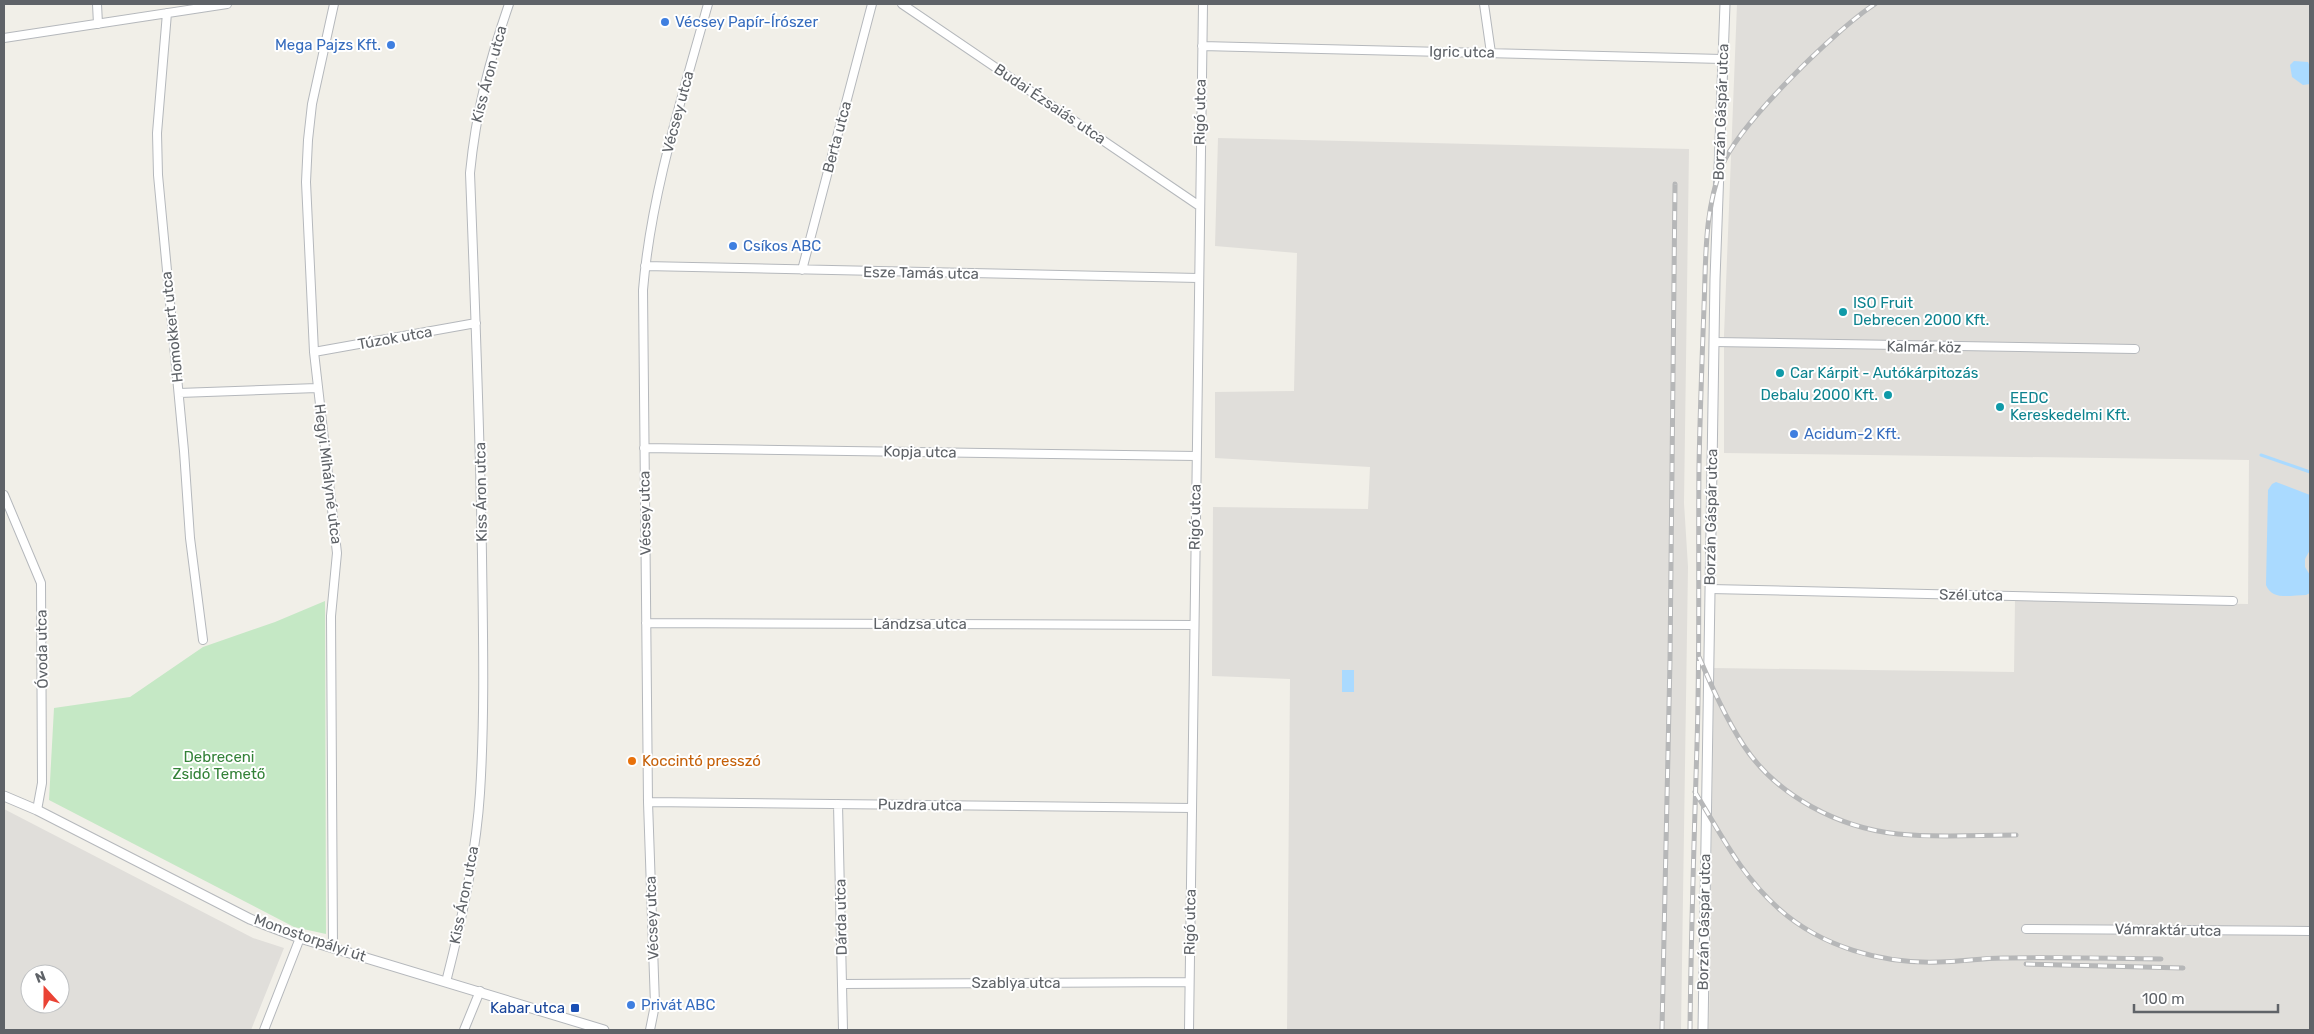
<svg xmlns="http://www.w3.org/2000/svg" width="2314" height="1034" viewBox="0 0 2314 1034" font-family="Rubik,sans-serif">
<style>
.industrial{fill:#e0deda;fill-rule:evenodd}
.green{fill:#c5e8c5}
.water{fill:#aadaff}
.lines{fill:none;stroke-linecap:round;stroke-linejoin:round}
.stream{stroke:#aadaff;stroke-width:3}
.minor-casing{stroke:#b5b8bc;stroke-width:10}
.tertiary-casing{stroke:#b5b8bc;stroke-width:11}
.minor{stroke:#fff;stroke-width:8}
.tertiary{stroke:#fff;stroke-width:9}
.rail-casing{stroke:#b6b7b8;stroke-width:5}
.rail{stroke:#fff;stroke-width:3;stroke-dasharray:9;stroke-linecap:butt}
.shop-dot{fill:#3f7fe0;stroke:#fff;stroke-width:2}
.culture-dot{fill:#0f9aa8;stroke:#fff;stroke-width:2}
.food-dot{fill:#e8710a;stroke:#fff;stroke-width:2}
.transit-dot{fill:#1a4fb4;stroke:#fff;stroke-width:2}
.labels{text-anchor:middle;stroke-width:4;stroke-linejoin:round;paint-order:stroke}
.shop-label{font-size:15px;fill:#366cbe;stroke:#fff;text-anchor:start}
.street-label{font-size:15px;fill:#5f6368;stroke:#fff}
.culture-label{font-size:15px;fill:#0d838f;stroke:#fff;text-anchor:start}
.park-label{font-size:15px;fill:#348238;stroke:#fff}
.food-label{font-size:15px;fill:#c56008;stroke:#fff;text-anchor:start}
.transit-label{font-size:15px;fill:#164399;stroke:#fff;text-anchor:end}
</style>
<rect width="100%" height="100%" fill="#f1efe8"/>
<path class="industrial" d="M1737,4H2310V1030H1709L1714,668L2014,672L2015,600L2248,604L2249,460L1724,453V335Z
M1218,138L1689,149L1684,503L1688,567L1681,1030H1287L1290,679L1212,676L1213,507L1368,509L1370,467L1215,458V392L1294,391L1297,253L1215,246Z
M4,809L253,938L284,948L251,1030H4ZM30,974H60V1004H30Z"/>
<path class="green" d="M325,601L326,934L294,927L49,800L54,708L130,697L203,647L275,622Z"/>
<path class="water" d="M2294,61L2308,62L2310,67V84L2303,85L2292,77L2290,65Z
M2276,482L2310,495V550L2305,559V567L2310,575V593L2306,595C2291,595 2272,601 2266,585L2268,490L2272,484Z
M1342,670H1354V692H1342Z"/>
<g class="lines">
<path class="stream" d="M2261,455L2310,472"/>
<g class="minor-casing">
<path id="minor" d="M97,4L98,24
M902,4L1198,205
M1484,4L1491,53
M167,13L157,133L158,175L184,451L190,538L203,640
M4,38L227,4
M1202,46L1722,59
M645,266L1198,278
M802,270L872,4
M1714,342L2135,349
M314,352L476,323
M179,393L317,388
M644,448L1196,456
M4,495L41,583L42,783L37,810
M1710,589L2233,601
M646,623L1194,625
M648,802L1192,808
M838,804L843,1030
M2026,929L2310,931
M333,948L331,616L337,553L314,352L306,182L308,140L312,104L334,4
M446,982C462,920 476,856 480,793C485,714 483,635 482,556C480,428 475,301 470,173C476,111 489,62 509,4
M842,984L1189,982
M264,1030L300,938
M464,1030L480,991
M650,1030L655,1005L648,802L643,290C651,193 682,98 708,4
M1189,1030L1203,4"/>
</g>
<g class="tertiary-casing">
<path id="tertiary" d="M4,796L37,810L250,919L300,938L604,1030
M1703,1030L1715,279L1725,4"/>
</g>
<use href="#minor" class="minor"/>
<use href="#tertiary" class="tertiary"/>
<g class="rail-casing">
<path id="rail" d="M1699,657C1712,687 1726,719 1744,746C1777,796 1839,828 1898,834C1936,838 1977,835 2016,835
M1695,792C1721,834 1740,874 1778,908C1821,947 1882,964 1939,962C1960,962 1981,958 2003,958C2055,957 2108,958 2161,959
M2026,964L2183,968
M1662,1030L1670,660L1675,184
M1690,1030C1691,935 1694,840 1697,745C1700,652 1698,559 1699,466C1700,413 1702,360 1704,307C1706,259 1704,211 1722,166C1738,125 1836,29 1875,4"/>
</g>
<use href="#rail" class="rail"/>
</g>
<g class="shop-dot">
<circle cx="665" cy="22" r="5"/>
<circle cx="391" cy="45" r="5"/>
<circle cx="733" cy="246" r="5"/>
<circle cx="1794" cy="434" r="5"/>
<circle cx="631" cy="1005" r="5"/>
</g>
<g class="culture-dot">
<circle cx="1843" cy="312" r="5"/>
<circle cx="1780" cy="373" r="5"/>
<circle cx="1888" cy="395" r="5"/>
<circle cx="2000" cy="407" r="5"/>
</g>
<circle class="food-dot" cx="632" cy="761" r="5"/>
<rect class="transit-dot" x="570" y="1003" width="10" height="10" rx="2.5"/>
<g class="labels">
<g class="shop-label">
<text x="675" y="27">Vécsey Papír-Írószer</text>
<text x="381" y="50" text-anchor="end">Mega Pajzs Kft.</text>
<text x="743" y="251">Csíkos ABC</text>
<text x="1804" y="439">Acidum-2 Kft.</text>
<text x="641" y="1010">Privát ABC</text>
</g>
<g class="street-label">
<text transform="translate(1462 52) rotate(1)" y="5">Igric utca</text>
<text transform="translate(489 74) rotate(-75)" y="5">Kiss Áron utca</text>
<text transform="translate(1050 104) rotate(34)" y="5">Budai Ézsaiás utca</text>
<text transform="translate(678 112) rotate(-75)" y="5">Vécsey utca</text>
<text transform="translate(1200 112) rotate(-89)" y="5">Rigó utca</text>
<text transform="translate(1721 112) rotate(-88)" y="5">Borzán Gáspár utca</text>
<text transform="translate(837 137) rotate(-75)" y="5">Berta utca</text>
<text transform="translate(921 273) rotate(1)" y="5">Esze Tamás utca</text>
<text transform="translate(172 327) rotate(-96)" y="5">Homokkert utca</text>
<text transform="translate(395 338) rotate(-10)" y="5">Túzok utca</text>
<text transform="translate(1924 347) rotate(1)" y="5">Kalmár köz</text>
<text transform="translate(920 452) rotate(1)" y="5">Kopja utca</text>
<text transform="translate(328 474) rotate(83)" y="5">Hegyi Mihályné utca</text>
<text transform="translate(481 492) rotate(-91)" y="5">Kiss Áron utca</text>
<text transform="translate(645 513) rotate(-91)" y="5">Vécsey utca</text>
<text transform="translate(1195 517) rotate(-89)" y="5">Rigó utca</text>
<text transform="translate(1711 517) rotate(-89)" y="5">Borzán Gáspár utca</text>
<text transform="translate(1971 595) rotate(1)" y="5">Szél utca</text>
<text x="920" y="629">Lándzsa utca</text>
<text transform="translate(42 649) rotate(-91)" y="5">Óvoda utca</text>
<text transform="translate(920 805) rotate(1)" y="5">Puzdra utca</text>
<text transform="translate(464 895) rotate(-79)" y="5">Kiss Áron utca</text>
<text transform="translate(841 917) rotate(-91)" y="5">Dárda utca</text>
<text transform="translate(652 918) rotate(-92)" y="5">Vécsey utca</text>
<text transform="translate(1190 922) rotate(-89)" y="5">Rigó utca</text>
<text transform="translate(1704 922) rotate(-89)" y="5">Borzán Gáspár utca</text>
<text transform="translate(2168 930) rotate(1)" y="5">Vámraktár utca</text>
<text transform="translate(310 938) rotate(19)" y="5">Monostorpályi út</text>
<text x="1016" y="988">Szablya utca</text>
</g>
<g class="culture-label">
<text x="1853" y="308">ISO Fruit<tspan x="1853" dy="17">Debrecen 2000 Kft.</tspan></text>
<text x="1790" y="378">Car Kárpit - Autókárpitozás</text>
<text x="1878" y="400" text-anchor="end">Debalu 2000 Kft.</text>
<text x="2010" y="403">EEDC<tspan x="2010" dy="17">Kereskedelmi Kft.</tspan></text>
</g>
<g class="park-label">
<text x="219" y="762">Debreceni<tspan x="219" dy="17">Zsidó Temető</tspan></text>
</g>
<g class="food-label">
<text x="642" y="766">Koccintó presszó</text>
</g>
<g class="transit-label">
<text x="565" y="1013">Kabar utca</text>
</g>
</g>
<rect width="2314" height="1034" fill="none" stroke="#5f6368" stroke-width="10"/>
<g transform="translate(45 989) rotate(339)"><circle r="24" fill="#ffffff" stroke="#bfc1c3"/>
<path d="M0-4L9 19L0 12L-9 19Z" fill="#ea4335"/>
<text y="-8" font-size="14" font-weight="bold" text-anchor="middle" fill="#5f6368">N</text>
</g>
<path d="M2134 1004v8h144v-8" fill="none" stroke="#5f6368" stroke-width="2.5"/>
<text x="2142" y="1004" font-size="15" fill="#5f6368" stroke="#ffffff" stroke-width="4" paint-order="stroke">100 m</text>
</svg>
